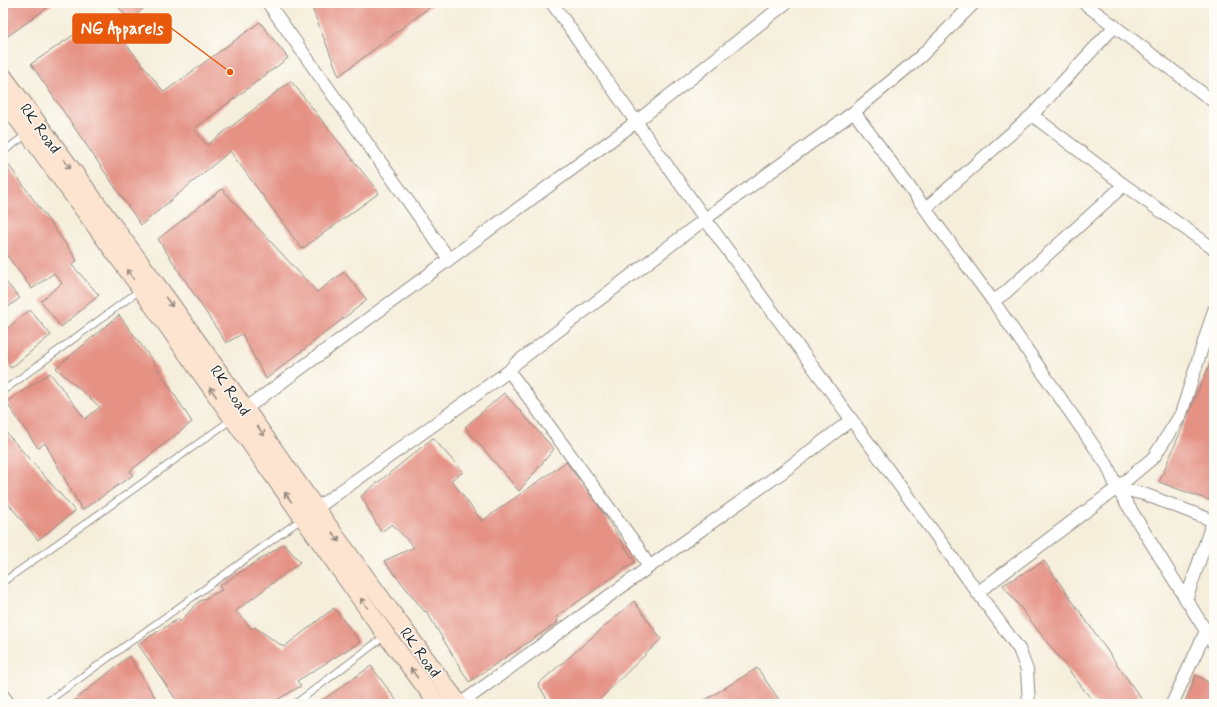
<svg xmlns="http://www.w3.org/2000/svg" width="1217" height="707" viewBox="0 0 1217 707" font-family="Mynerve,sans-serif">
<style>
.building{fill:#e59285}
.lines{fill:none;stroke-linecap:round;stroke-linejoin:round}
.lane-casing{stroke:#908c83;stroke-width:8}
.street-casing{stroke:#908c83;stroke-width:14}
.secondary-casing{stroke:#908c83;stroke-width:19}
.lane{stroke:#fff;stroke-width:6}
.street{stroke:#fff;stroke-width:12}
.secondary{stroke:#fde4d0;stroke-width:17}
.oneway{stroke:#94887e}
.labels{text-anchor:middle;stroke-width:3;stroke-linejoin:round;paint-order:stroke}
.street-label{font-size:16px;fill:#2b2b2b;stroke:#fdfcf7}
.leader{fill:none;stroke:#e8590c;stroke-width:1.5}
.callout-dot{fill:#e8590c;stroke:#fdfcf7;stroke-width:1.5}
.callout{fill:#e8590c;stroke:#e8590c;stroke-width:1.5}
.callout-label{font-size:17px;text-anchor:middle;font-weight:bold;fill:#fff}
</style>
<rect width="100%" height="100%" fill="#fdfcf7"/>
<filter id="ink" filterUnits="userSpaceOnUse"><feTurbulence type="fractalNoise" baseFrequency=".025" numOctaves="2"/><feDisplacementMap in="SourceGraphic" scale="8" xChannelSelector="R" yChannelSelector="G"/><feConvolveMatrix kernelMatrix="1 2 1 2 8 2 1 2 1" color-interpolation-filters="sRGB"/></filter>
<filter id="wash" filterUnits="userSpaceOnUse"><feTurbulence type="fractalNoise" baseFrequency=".012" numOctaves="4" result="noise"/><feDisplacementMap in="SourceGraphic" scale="16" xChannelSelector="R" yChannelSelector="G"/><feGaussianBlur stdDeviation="0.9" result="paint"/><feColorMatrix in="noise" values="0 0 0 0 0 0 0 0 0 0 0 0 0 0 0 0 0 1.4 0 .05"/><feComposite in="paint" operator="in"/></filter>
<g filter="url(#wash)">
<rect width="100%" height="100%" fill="#f5eedb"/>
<g id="blocks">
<path class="building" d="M3,3H54L8,36L3,27Z
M115,3H149L130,21Z
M310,3H435L339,76Z
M103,15L164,92L260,22L288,58L194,129L207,145L291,81L379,193L302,249L230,151L141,225L31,64Z
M3,157L77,260L72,265L99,295L61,327L41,301L62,283L54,273L32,289L3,250Z
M222,189L317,292L344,272L367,300L266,379L242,334L226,343L158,239Z
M3,279L20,298L3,311Z
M30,310L51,335L11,368L3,360V332Z
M119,315L150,357L192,422L130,471L133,475L82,510L45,443L38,448L6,402L50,373L85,419L100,407L56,368Z
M1214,354V502L1159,482Z
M504,393L554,449L519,491L465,427Z
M3,429L75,511L38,540L3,497Z
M433,438L463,472L451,480L482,521L566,462L596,502L635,562L556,617L558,622L469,682L426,611L425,612L384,561L414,547L392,524L381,532L361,496Z
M284,544L300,562L236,611L252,629L254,627L284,647L334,608L360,642L297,681L301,686L270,704H179L138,644L178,619L180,622L198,602L222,590L219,586Z
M1044,561L1145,704H1095L1003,585Z
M634,601L661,639L595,704H550L538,684Z
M129,656L159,704H70Z
M371,666L399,704H317Z
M757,668L782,704H699Z
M1196,675L1214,686V701L1212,704H1184Z"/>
</g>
</g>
<g filter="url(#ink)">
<use href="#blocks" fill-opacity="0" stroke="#908c83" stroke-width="1"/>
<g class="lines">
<g class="lane-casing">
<path id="lane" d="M3,152L27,134
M3,391L140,290
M3,582L231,420
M3,691L13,704
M44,704L303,518
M295,704L385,636"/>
</g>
<g class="street-casing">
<path id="street" d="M268,3L449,259
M552,3L705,219L1019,649L1027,670L1029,704
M1084,3L1214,102
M854,112L993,301L1107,465L1117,488L1214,644
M1032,115L1124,185L1214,249
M926,208L1032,115L1115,26
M993,301L1005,293L1124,185
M509,371L637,546L649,567
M240,413L636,122L786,3
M1117,488L1144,494L1214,521
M310,513L509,371L516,363L705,219L854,112L920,57L974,3
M977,593L1117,488L1154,457L1181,414L1214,310
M1186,600L1213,521
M460,704L649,567L784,471L851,420
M1172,704L1206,631"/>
</g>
<g class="secondary-casing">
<path id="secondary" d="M3,76L168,300L337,538L459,704
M3,99L141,289L386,635L438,704"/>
</g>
<use href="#lane" class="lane"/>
<use href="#street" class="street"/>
<use href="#secondary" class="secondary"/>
</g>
<defs><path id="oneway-shaft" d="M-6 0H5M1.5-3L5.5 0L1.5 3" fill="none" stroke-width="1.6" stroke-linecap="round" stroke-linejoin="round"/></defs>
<g class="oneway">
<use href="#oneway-shaft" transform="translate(67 164) rotate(54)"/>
<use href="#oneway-shaft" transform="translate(130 274) rotate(-126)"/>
<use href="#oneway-shaft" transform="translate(169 302) rotate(54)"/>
<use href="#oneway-shaft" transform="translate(213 392) rotate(-125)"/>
<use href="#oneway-shaft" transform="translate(261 431) rotate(55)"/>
<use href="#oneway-shaft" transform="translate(288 497) rotate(-126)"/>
<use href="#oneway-shaft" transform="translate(336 537) rotate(54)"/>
<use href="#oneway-shaft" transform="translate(364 603) rotate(-125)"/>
<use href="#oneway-shaft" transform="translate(414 673) rotate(-127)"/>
</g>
</g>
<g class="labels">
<g class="street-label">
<text transform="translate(41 128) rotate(54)" y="6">RK Road</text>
<text transform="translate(231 390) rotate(55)" y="6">RK Road</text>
<text transform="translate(421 652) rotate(54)" y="6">RK Road</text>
</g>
</g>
<path class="leader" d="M230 72L171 28"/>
<circle class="callout-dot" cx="230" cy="72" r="4"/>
<rect class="callout" x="73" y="14" width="98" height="29" rx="4"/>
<g class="callout-label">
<text x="122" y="34">NG Apparels</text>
</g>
<rect width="1217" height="707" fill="none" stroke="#fdfcf7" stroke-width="16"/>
</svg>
